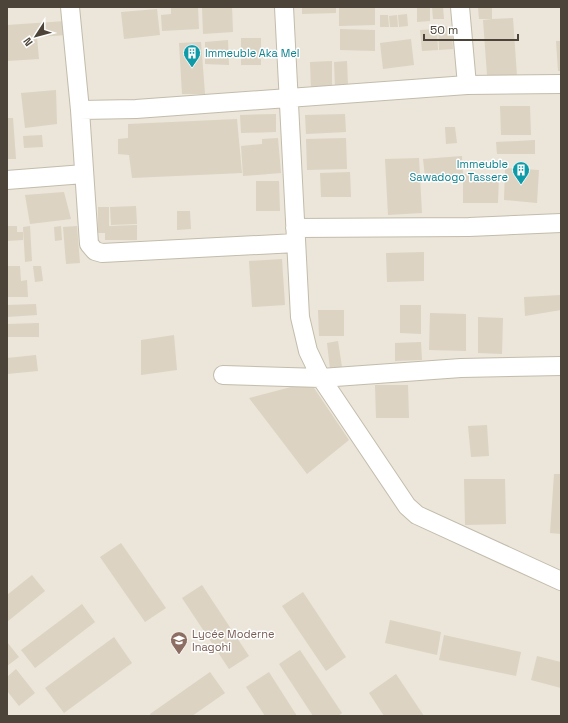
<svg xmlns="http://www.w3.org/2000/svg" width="568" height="723" viewBox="0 0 568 723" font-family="'Space Grotesk',sans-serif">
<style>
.residential{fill:#ebe6d9}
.building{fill:#dcd3c2}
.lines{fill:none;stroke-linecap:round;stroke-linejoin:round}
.minor-casing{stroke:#c3bcac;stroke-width:20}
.minor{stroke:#fff;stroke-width:18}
.labels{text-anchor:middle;stroke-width:3;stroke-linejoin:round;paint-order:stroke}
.culture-label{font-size:11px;fill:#0d838f;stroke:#fff;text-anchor:start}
.education-label{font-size:11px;fill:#785e54;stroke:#fff;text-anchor:start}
</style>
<rect width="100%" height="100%" fill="#f6f3eb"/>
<path class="residential" d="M7,7H561V716H7Z"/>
<path class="building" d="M171,7H198L199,29L162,31L161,15L171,14Z
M202,7H232L233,32L203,34Z
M302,7H336V13L302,14Z
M339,7H375V25L339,26Z
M417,7H430V21L417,22Z
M432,7H443L444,19H433Z
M478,7H492V19H479Z
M157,9L160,35L124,39L121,12Z
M407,14L408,26L399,27L398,15Z
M380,15H388L389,27H380Z
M397,15L398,27H390L389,16Z
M513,18L517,76L487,75L483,20L492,19Z
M66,21L67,35L37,37L39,59L7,61V25Z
M456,26V33H452L453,49L439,50L438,27Z
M340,29L375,30V51L340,50Z
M437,29L438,50L422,51L420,30Z
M241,38H261V65H241Z
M411,39L414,65L383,69L380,43Z
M228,40L229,65L205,64V42Z
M556,41H561V71H558Z
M201,42L205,94H182L179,43Z
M332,61V89L311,90L310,62Z
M347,61L348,86L335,87L334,62Z
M56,90L57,124L25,128L21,93Z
M500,106H530L531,135H501Z
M276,114V132L241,133L240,115Z
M345,114L346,132L306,134L305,115Z
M7,118H13L16,159H7Z
M237,119L242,173L132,178L129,155L118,154V139L128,138V124Z
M445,127H455L457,143L446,144Z
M42,135L43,147L24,148L23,136Z
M278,138L281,173L243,176L241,146L262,144V139Z
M346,138L347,169L307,170L306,139Z
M535,140V154H497L496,142Z
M462,156L463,174L425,177L423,159Z
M419,158L422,213L388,215L385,159Z
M505,168L539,170L537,203L504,200Z
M350,172L351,197H321L320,173Z
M463,174L499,175L498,203H463Z
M256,181H279L280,211H256Z
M64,192L71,219L30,224L25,195Z
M136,206L137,224L111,225L110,207Z
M98,207H109V226L137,225V240H105V233H98Z
M177,211H190L191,229L177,230Z
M7,226H17V232H23V240L7,241Z
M30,226L32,261L25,262L23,227Z
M61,226L62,240L55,241L54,227Z
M77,226L80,263L66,264L63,227Z
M424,252V281L387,282L386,253Z
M282,259L285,305L252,307L249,261Z
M7,266H20L21,281L27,280L28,297H7Z
M33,266H41L43,281L35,282Z
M561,295V310L525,316L524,297Z
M36,304L37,315L7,317V305Z
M400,305H421V334L400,333Z
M318,310H344V336H319Z
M430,313L466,314V351L429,350Z
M478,317L503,318L502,354L478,353Z
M39,323V337H7V324Z
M174,335L177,370L141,375V340Z
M338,341L342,367L330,369L327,343Z
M421,342L422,360L395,361V343Z
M36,355L38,371L7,374V358Z
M310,382L349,440L307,474L249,398Z
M375,385H408L409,418H376Z
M487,425L489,456L471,457L468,426Z
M554,474H561V534L550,533Z
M464,479H505L506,524L465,525Z
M121,543L166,608L145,622L100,557Z
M32,575L45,591L7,622V595Z
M202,585L249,656L229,669L182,598Z
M303,592L346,657L326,671L282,606Z
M82,604L95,622L35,668L21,650Z
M390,620L441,632L437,655L385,643Z
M444,635L521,652L516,676L439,660Z
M114,637L132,663L64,713L45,688Z
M7,642L19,657L7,666Z
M300,650L342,713L338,716H313L279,664Z
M537,656L561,662V688L531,680Z
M16,669L35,693L19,706L7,691V677Z
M210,672L225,693L192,716H151L150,714Z
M269,672L297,716H265L246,687Z
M396,674L424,716H384L369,693Z"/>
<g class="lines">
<g class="minor-casing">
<path id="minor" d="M70,7L80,110L89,244L95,251L102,253L296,243
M284,7L300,317L308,351L321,378L407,506L417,515L561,581
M460,7L467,85
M80,110L136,109L467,85L561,84
M7,180L84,174
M295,228L469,227L561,223
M223,375L321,378L461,368L561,366"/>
</g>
<use href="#minor" class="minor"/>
</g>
<defs>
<g id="building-pin" transform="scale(0.9)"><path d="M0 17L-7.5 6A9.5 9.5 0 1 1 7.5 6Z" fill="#0f9aa8" stroke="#fff"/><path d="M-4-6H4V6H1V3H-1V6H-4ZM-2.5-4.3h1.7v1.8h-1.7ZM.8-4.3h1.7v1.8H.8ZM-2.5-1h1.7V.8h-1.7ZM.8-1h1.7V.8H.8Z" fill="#fff"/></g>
<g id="school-pin" transform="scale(0.9)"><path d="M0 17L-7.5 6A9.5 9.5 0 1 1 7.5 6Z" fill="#8d6e63" stroke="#fff"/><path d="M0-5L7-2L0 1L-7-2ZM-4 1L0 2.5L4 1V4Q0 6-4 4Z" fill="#fff"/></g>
</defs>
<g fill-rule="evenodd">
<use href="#building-pin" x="192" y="53"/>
<use href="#building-pin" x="521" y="170"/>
<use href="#school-pin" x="179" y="640"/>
</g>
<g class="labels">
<g class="culture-label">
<text x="205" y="57">Immeuble Aka Mel</text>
<text x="508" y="168" text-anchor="end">Immeuble<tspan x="508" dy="13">Sawadogo Tassere</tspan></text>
</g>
<g class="education-label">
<text x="192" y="638">Lycée Moderne<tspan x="192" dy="13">Inagohi</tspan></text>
</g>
</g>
<rect width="568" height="723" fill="none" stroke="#4c4438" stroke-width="16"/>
<g transform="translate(36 36) rotate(234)" stroke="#ffffff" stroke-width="3" paint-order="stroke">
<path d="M0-3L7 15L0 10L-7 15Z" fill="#4c4438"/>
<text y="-6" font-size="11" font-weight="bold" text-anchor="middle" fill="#4c4438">N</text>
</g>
<path d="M424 34v6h94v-6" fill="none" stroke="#4c4438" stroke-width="2"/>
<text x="430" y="34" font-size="12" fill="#4c4438" stroke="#ffffff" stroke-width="3" paint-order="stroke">50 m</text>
</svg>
